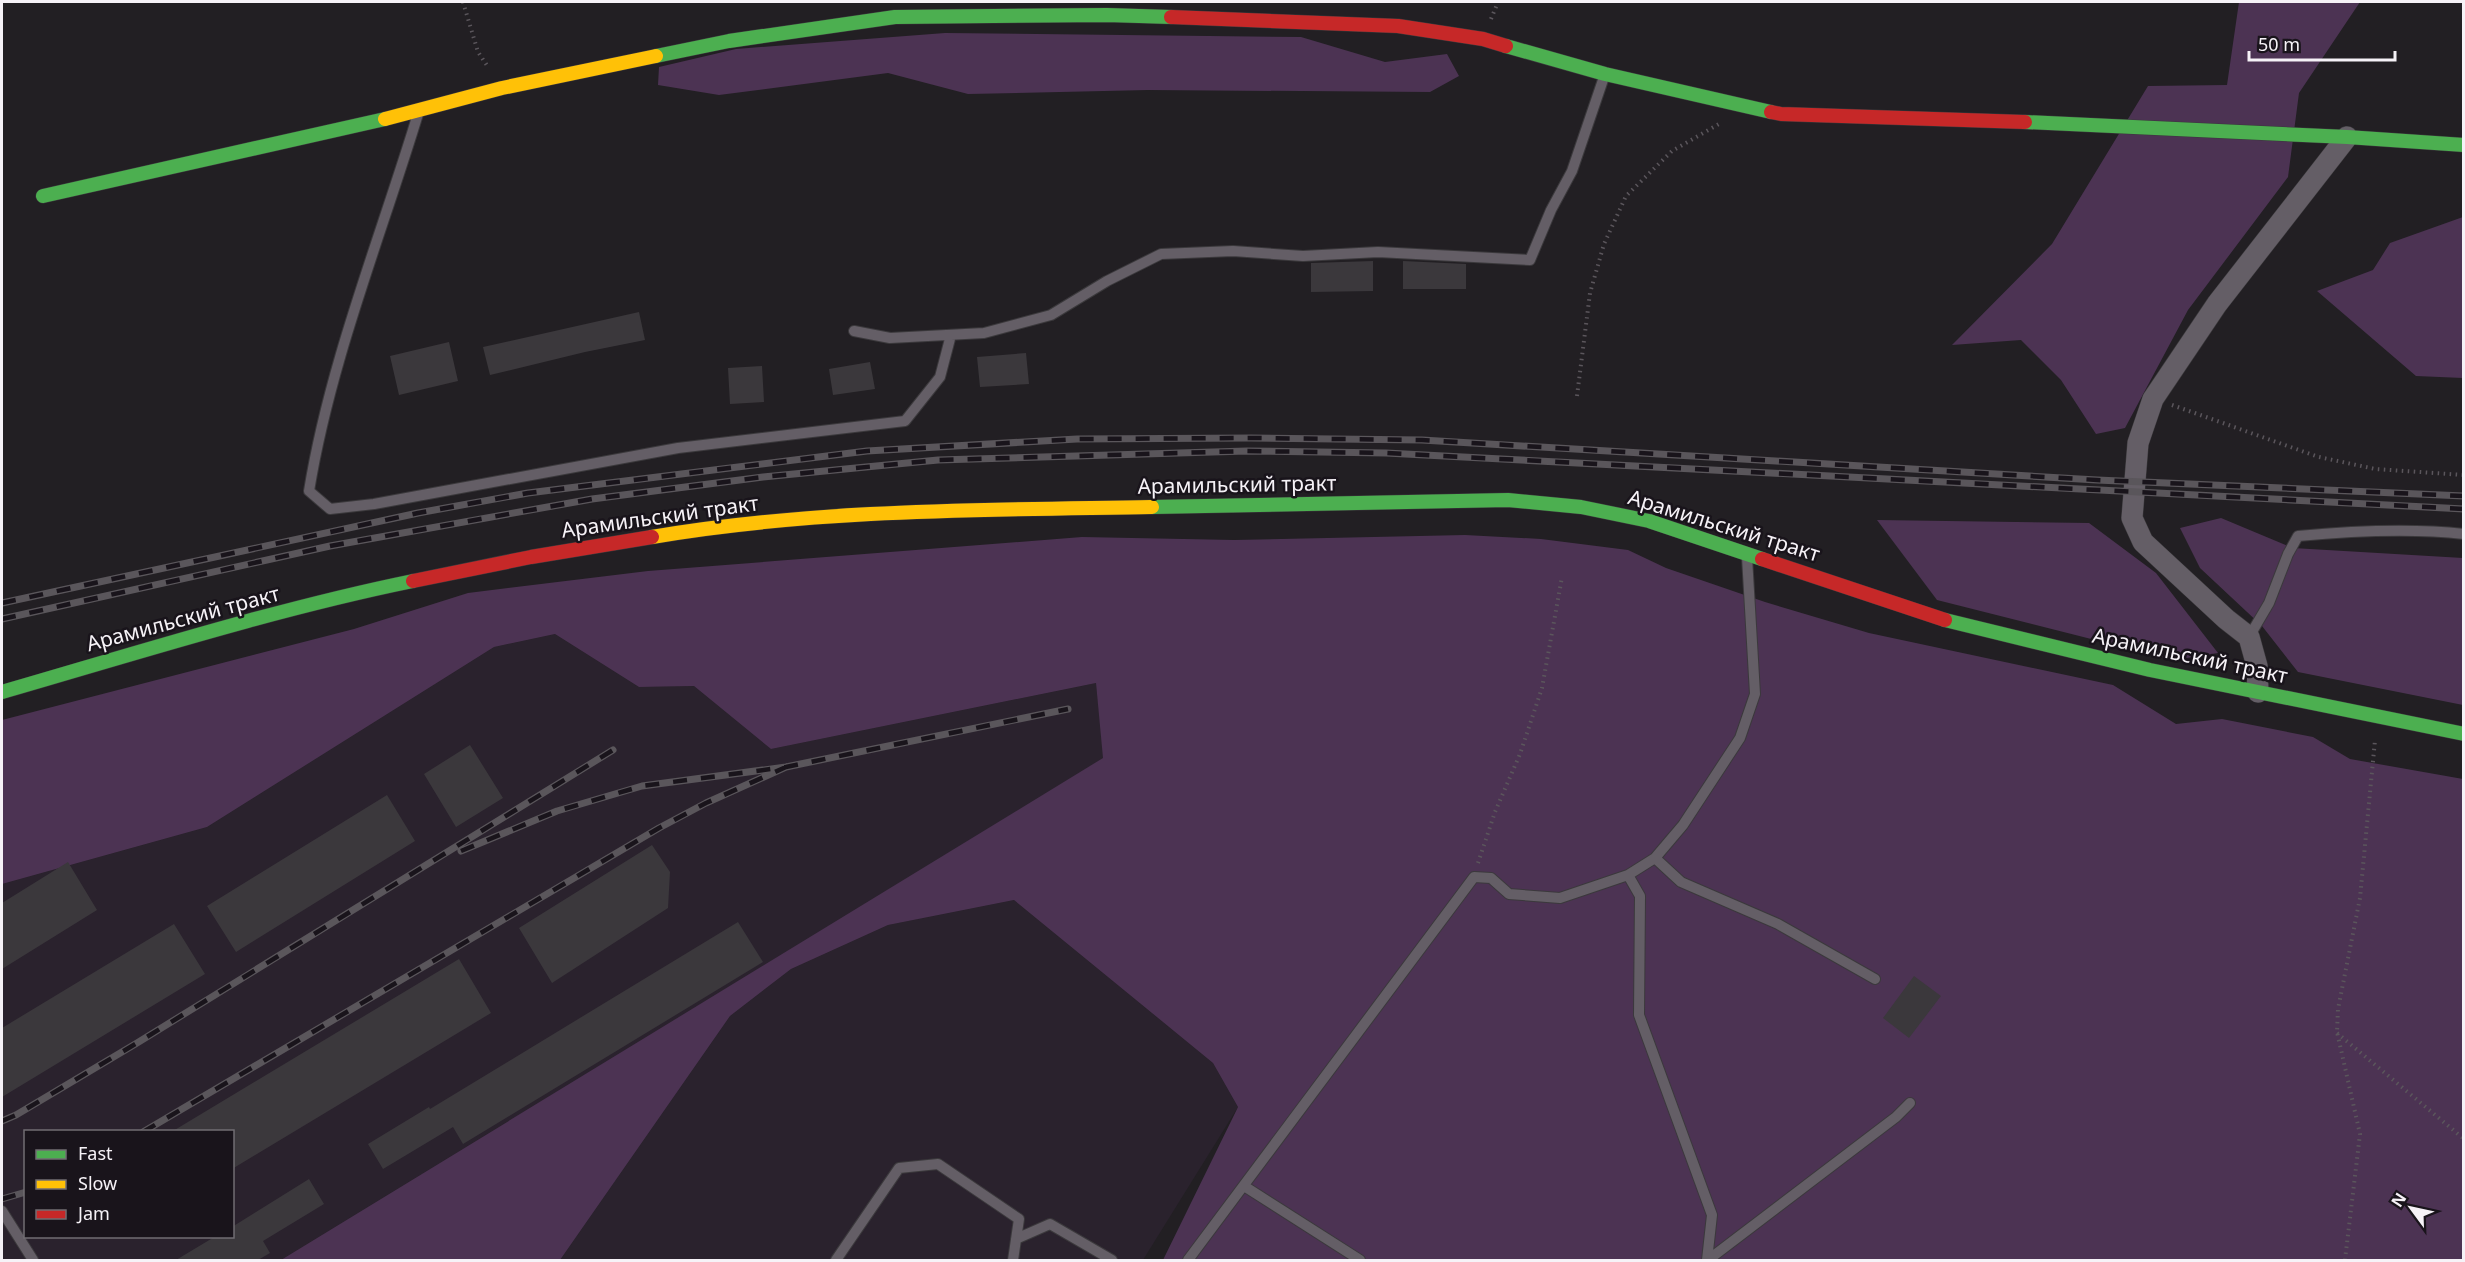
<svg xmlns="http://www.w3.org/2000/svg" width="2465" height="1262" viewBox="0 0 2465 1262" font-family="'Noto Sans',sans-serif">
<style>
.built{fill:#2a222d;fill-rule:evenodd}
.green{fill:#4c3353}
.building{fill:#3b383c}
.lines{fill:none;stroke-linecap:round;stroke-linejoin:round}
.lane-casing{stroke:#3b393c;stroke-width:12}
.street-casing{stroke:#3b393c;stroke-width:22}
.fast-casing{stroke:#3b393c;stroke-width:15}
.slow-casing{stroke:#3b393c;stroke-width:15}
.jam-casing{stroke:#3b393c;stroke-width:15}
.path{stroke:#5b565c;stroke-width:4;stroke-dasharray:1.5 4.5;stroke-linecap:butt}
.lane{stroke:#645e66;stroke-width:10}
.street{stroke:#645e66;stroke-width:21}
.fast{stroke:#4caf50;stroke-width:14}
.slow{stroke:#ffc107;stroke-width:14}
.jam{stroke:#c62828;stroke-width:14}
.rail-casing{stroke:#5a565b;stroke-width:7}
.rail{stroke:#19141b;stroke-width:4.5;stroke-dasharray:14;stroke-linecap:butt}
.labels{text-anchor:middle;stroke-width:5;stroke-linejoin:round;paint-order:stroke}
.street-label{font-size:21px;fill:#f6f2f7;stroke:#19141b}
</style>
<rect width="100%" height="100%" fill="#221f23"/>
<path class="built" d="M555,634L639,687L694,686L771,749L1096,683L1104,758L281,1260H2V884L207,827L494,647ZM26,1132H232V1236H26Z
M1014,900L1213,1063L1238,1107L1143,1260H560L730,1016L791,969L888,925Z"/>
<path class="green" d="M2239,2H2360L2299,93L2288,177L2188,310L2125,428L2096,434L2061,380L2021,340L1952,345L2052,244L2148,86L2227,85Z
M945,33L1301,37L1385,62L1447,54L1459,76L1430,92L1148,90L968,94L888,73L719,95L658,85L659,67L736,49Z
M2463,217V378L2416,376L2317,291L2373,270L2390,243Z
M2221,518L2293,548L2463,558V705L2298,672L2262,626L2200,568L2180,528Z
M1877,520L2089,523L2156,573L2218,653L2174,660L1937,600Z
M1465,535L1541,539L1628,550L1666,568L1765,602L1869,633L2113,685L2176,724L2222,719L2313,737L2350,759L2463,779V1260H1163L1238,1107L1213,1063L1014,900L888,925L791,969L730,1016L560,1260H281L1103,758L1096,683L771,749L694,686L639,687L555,634L494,647L207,827L2,884V720L354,629L468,593L648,571L1082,537L1234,540Z"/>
<path class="building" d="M1373,261V291L1311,292V263Z
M1403,261L1466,264V289H1403Z
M639,312L645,340L585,352L490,375L483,347Z
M449,342L458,381L399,395L390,356Z
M1026,353L1029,384L980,387L977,357Z
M870,362L875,389L833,395L829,369Z
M762,366L764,402L730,404L728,368Z
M470,745L503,798L456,827L424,774Z
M387,795L415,841L236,952L207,906Z
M652,845L670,872L668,908L552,983L519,928Z
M68,862L97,910L2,969V903Z
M738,922L763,962L463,1144L453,1127L383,1169L368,1144L429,1107L430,1109Z
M174,924L205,974L2,1097V1028Z
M459,959L491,1013L232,1169V1131H173Z
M1914,976L1941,996L1909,1038L1883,1018Z
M309,1179L324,1204L263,1241L270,1253L258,1260H176L216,1236H232V1227Z"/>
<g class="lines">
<g class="lane-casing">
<path id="lane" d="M418,114C380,239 330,362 309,491L330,509L374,504L678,448L905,421L940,377L951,335
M854,331L890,338L984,333L1051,315L1107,281L1161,254L1233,251L1303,256L1378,252L1530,260L1551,210L1572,171L1605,74
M2249,637L2269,603L2288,554L2298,536C2352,531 2409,528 2464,534
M1655,858L1681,882L1778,924L1875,979
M1628,875L1640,896L1639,1015L1712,1215L1707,1260
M1244,1186L1360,1260
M2,1211L33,1260
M1016,1239L1050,1224L1112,1260
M836,1260L899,1168L938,1164L1019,1219L1013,1260
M1188,1260L1474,877L1491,878L1509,894L1560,898L1628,875L1655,858L1683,825L1740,738L1755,694L1747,557
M1708,1260L1896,1117L1910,1103"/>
</g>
<g class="street-casing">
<path id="street" d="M2258,692L2257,666L2249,637L2226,619L2143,542L2132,518L2138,443L2153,399L2217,304L2347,137"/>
</g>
<g class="fast-casing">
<path id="fast" d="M1506,46L1605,74L1771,112
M656,56L729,41L895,17L1107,15L1171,17
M2025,122L2347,137L2464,145
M43,196L385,119
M1152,507L1508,500L1581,507L1649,521L1762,559
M1945,620L2150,670L2464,734
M2,692C137,653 276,609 413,581"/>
</g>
<g class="slow-casing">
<path id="slow" d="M385,119L502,88L656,56
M652,537C816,509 986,510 1152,507"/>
</g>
<g class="jam-casing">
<path id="jam" d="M1171,17L1398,26L1483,39L1506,46
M1771,112L1781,114L2025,122
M1762,559L1945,620
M413,581L531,557L652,537"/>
</g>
<path class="path" d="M463,2L478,52L488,67
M1491,19L1498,2
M1577,396L1590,293L1604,244L1626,196L1672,151L1719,124
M2172,405L2319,457L2375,469L2464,475
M1478,863L1495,812L1520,754L1542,688L1562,577
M2337,1033L2464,1139
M2345,1260L2360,1134L2337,1032L2338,1009L2360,898L2375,740"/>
<use href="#lane" class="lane"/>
<use href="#street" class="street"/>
<use href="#fast" class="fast"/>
<use href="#slow" class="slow"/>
<use href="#jam" class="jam"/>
<g class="rail-casing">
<path id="rail" d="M2,603L418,513L528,493L867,451L1077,439L1251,438L1422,440L2097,480L2464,496
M2,619L330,546L592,499L763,477L938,460L1247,451L1386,453L2464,509
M461,851L557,811L642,786L786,767L1068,709
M2,1121L16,1115L137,1043L613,750
M143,1132L659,828L706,803L786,767
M2,1199L26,1192"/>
</g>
<use href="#rail" class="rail"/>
</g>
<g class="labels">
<g class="street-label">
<text transform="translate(1237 485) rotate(-1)" y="7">Арамильский тракт</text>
<text transform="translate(660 517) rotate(-8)" y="7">Арамильский тракт</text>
<text transform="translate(1724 526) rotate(17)" y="7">Арамильский тракт</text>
<text transform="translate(183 619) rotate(-15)" y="7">Арамильский тракт</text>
<text transform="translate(2190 656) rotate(12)" y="7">Арамильский тракт</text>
</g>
</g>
<rect width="2465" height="1262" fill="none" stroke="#f6f2f7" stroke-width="6"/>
<rect x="24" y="1130" width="210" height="108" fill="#19141b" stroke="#716d73" stroke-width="1.5"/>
<rect x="36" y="1150" width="30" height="9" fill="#4caf50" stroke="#716d73" stroke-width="1.5"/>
<text x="78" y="1160" font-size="18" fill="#f6f2f7">Fast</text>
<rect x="36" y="1180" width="30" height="9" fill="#ffc107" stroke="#716d73" stroke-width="1.5"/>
<text x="78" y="1190" font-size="18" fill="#f6f2f7">Slow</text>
<rect x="36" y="1210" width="30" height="9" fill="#c62828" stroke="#716d73" stroke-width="1.5"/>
<text x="78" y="1220" font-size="18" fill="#f6f2f7">Jam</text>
<g transform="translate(2411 1208) rotate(303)" stroke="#19141b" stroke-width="4.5" paint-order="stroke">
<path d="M0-4.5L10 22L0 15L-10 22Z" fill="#f6f2f7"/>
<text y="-9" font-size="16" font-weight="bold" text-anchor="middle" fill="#f6f2f7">N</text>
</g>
<path d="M2249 51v9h146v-9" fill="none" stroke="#f6f2f7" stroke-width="3"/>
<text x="2258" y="51" font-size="18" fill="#f6f2f7" stroke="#19141b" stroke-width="4.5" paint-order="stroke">50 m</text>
</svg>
